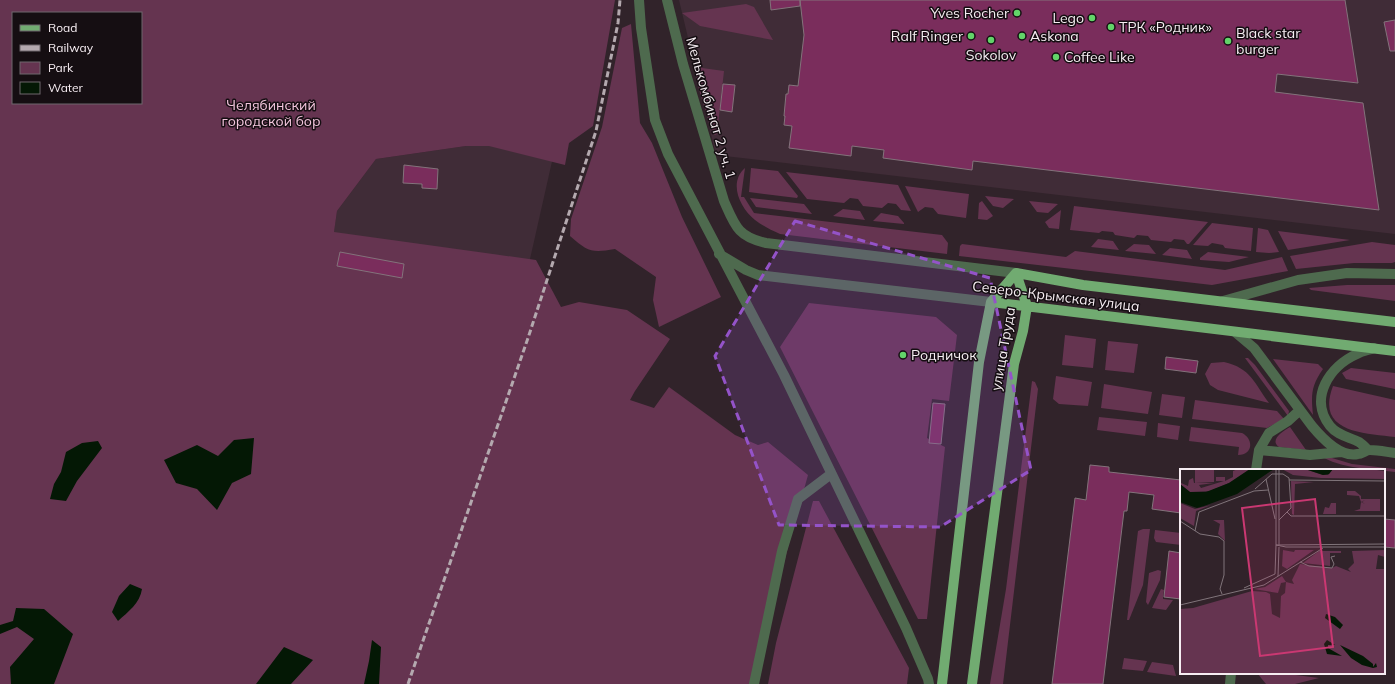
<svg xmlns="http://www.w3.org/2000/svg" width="1395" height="684" viewBox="0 0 1395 684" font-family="Mulish,sans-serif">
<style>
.built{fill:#402c37}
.green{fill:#653450;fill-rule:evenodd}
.water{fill:#041805}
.building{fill:#7a2d5c;stroke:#83737b}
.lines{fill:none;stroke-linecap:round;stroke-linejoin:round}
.minor{stroke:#4e6a4e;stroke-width:10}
.major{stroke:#71ab71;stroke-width:10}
.rail{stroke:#b4a9af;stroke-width:3;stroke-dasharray:6 3;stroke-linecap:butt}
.marked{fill:#9453c9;fill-opacity:0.2;stroke:#9453c9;stroke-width:3;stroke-dasharray:8 5;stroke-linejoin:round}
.poi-dot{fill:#62d469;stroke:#150e12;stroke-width:1.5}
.labels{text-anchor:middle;stroke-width:3;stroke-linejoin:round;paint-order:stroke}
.poi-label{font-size:14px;fill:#f6edf2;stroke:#150e12;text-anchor:start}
.park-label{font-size:14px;fill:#f3c5dd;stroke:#150e12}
.street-label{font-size:14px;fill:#f6edf2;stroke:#150e12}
.inset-road{fill:none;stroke:#80747a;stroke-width:1}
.view{fill:#ca3872;fill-opacity:0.15;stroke:#ca3872;stroke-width:2}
.inset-edge{fill:none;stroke:#f6edf2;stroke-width:2}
</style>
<rect width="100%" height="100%" fill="#31232a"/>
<path class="built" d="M679,0H1395V234L716,155Z
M560,126L521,299L332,244L337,211L376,159L466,146Z"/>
<path class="green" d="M0,0H615L593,126L569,143L565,165L489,146H466L376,159L337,211L334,232L536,260L561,307L579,302L627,310L670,339L635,391L630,400L654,408L669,387L735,435L758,445L768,442L808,475L788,547L754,684H0ZM13,13H141V103H13Z
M746,4L754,7L773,40L700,26L682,13Z
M631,24L640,123L652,143L682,217L721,297L659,327L653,300L656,277L615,249C592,253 588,252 570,236L571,219L602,127L622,28Z
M702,64V68L724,71L717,134L715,135L713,133C709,120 695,83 696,71C697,67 699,66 702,64Z
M745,168L741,197H744L754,213L942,235L948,243L947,254L780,234C771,230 763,226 755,220C740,208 728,183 745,168Z
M751,168L778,171L798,196L797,198L749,192Z
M786,172L898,185L911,211L901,210L896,204L888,203L882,208L863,206L858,199L850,198L844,203L807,199Z
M905,186L969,194L966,218L938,214L933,208L925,207L918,212Z
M985,196L1014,199L1003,208L993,206Z
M750,198L804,204L812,214L756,207Z
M982,201L993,216L987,220L978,219L979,203Z
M1029,201L1058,204L1048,213L1037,212Z
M1074,206L1208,222L1189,244H1187L1184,240L1174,239L1171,242L1151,240L1148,236L1137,235L1134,238L1115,235L1113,232L1102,231L1099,233L1070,230Z
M843,209L860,211L865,220L833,216Z
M1061,210L1059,229L1049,228L1045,222Z
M881,213L898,216L904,223V224L873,221Z
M1212,223L1253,228L1251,251L1225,248L1223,245L1212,243L1208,246L1193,245Z
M1258,228L1268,230L1279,252L1269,253L1256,252Z
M1278,231L1350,240L1288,250Z
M1098,239L1113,241L1119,250L1091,247Z
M1372,242L1395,245V262L1392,263H1354L1296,269L1290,256Z
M962,244L1066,257L1075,251L1225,270L1282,257L1288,271L1212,285L959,256L960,246Z
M1134,244L1149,245L1156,254L1125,251Z
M1170,248L1187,250L1192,259L1162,255Z
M1208,252L1249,257L1229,262L1200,260V258Z
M1347,285H1395V301L1311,290L1309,288Z
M809,303L936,317L957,335L949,401L932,399L927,438L945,447L927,619H918L780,347Z
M1065,335L1096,339L1093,368L1062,365Z
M1108,341L1138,344L1134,373L1105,370Z
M1245,358H1248L1255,365L1289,411L1288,416Z
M1273,359L1318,364L1323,369C1311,386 1311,395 1313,415Z
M1224,362C1251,368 1254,383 1269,403L1218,390L1210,385L1205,374L1211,363Z
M1351,368L1395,373V389L1346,379L1342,373Z
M1056,376L1092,382L1088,406L1059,404L1053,399Z
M1032,381L1035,382L1038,389L1003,684H990L1006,589Z
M1104,384L1152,392L1148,414L1101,408Z
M1333,386L1395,400V437C1364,433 1315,433 1333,386Z
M1162,394L1185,397L1182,418L1159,415Z
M1195,400L1277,411L1284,419L1267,428L1192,419Z
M1099,417L1147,422L1145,436L1097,430Z
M1158,423L1180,426L1178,440L1157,437Z
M1191,427L1242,433C1254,439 1253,455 1238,455L1239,447L1189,441Z
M1290,427L1306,450L1279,447C1269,440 1283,431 1290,427Z
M1324,458H1332L1352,464L1395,469V472C1372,469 1346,469 1324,458Z
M813,501H819L909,668L907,684H768L776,643Z
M1143,529H1150L1143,585L1129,620H1127L1138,531Z
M1155,530L1181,533V545L1156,542L1154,538Z
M1158,570L1161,571L1160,580L1148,605L1146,602L1149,573Z
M1161,589L1164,590L1163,599L1173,600L1166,610L1152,608Z
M1124,658L1147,661L1143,671L1122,669Z
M1152,662L1173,665L1176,676L1147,672Z
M1257,673H1280L1319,678L1295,684H1266Z"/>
<path class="water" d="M254,438L251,474L232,483L217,510L197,489L176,483L164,460L197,445L218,456L234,440Z
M98,441L102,448L77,481L66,501L50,499L54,484L61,472L66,452L82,443Z
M130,584L142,589C140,603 128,612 118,621L112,612L119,596Z
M16,608L44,609L73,634L54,684H11L10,667L34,639L17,627L0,634V625L13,621Z
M372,640L381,647L379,684H364L369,661Z
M284,647L313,660L291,684H256Z"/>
<path class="building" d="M770,0H800V6L771,10Z
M800,0H1345L1358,83L1277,74L1275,92L1363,103L1379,210L973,161L972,170L883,158L884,150L852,146L851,156L789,148L792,126L784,125L785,116H784L786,94H788L789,85L798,86L804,35Z
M1395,20V51H1390L1384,22Z
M723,84L735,85L732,112L720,110Z
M404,165L438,169L437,189L422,188V184L403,183Z
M340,252L404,264L402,278L337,266Z
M1166,357L1198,361L1196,373L1165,369Z
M933,403L945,404L941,444L929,443Z
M1090,465L1109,467V472L1181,480V513L1152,509L1154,495L1129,492L1127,511H1124L1103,684H1052L1075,498L1086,500Z
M1384,519L1395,520V548L1384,547Z
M1169,551L1181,553V599L1164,597Z"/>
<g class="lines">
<path class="minor" d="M639,0L641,28L655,120L668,154L784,375L906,628L928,679L929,684
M667,0L683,64L724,201C735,226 738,237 766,243L1016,273
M719,254L746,270L758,275L991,302
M1223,301L1298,280L1347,273L1395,274
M1235,332L1254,348L1312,426C1322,438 1340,458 1358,454C1362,454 1366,450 1370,450C1378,450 1387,452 1395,453
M1259,450L1310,455L1341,452
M1368,450C1365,447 1362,444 1359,442C1349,437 1337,435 1330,426C1308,398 1330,366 1357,354C1362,351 1369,350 1374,348
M1256,470L1259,450L1269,433L1288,421L1300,410
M754,684L782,551L798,499L831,474
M1230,684L1231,673"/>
<path class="major" d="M1016,273L1083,285L1395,322
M991,302L1395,351
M942,684L979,362L991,302L1016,273
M972,684L1014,364L1023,331L1027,306L1016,273"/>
<path class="rail" d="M408,684L528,338L596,131L618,23L620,0"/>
</g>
<path class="marked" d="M795,221L990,278L1031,470L940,527L779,525L715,356Z"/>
<g class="poi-dot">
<circle cx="1017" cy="13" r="4"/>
<circle cx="1092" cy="18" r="4"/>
<circle cx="1111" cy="27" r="4"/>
<circle cx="971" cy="36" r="4"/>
<circle cx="1022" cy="36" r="4"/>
<circle cx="991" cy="40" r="4"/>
<circle cx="1228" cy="41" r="4"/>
<circle cx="1056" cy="57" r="4"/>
<circle cx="903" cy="355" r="4"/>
</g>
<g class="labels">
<g class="poi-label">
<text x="1009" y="18" text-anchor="end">Yves Rocher</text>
<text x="1084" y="23" text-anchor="end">Lego</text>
<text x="1119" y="32">ТРК «Родник»</text>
<text x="1236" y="38">Black star<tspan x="1236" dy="16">burger</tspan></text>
<text x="963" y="41" text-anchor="end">Ralf Ringer</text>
<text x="1030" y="41">Askona</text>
<text x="991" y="60" text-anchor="middle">Sokolov</text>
<text x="1064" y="62">Coffee Like</text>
<text x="911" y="360">Родничок</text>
</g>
<g class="park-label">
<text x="271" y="110">Челябинский<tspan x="271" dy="16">городской бор</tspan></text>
</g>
<g class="street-label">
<text transform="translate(711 108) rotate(74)" y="5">Мелькомбинат 2 уч. 1</text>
<text transform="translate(1056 296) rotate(7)" y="5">Северо-Крымская улица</text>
<text transform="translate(1003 349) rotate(-80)" y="5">улица Труда</text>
</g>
</g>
<g transform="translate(1180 469)">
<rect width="205" height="205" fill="#31232a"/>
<path d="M58,0H70L49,14L30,22L10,23L0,15V2L1,14L8,17L9,11L13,9L14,14H34L19,16L21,19L44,12H36V8H45V12L53,8V2ZM102,0H125L143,6H148L153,0H189L205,2V10L141,9L113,6ZM15,1H34V13L15,14ZM111,12L133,13H134L115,15L114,46L112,45ZM167,22H175L181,27V30H200V42H174L180,40L181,33L185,35L182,33L185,31L181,33L179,27L167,26ZM0,34L15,40L31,36L16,42L14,57L0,49ZM151,34H156V45H143L145,38L149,39ZM33,51H44L45,72L38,65L40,55ZM103,81L114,83L115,81H134L107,100L102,97ZM205,81V88L198,86L196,100H205V205H0V140L13,139L72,122L86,123L90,125L92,145L100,149L101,127L105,124L106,113L101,114L98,124L74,120L85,118L102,107L106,113L114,115L112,111L120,95L152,99L156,97L171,103L168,100L174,94L172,82ZM139,82H161V84H150V97L123,94Z" fill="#653450"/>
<path d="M70,0H94L57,25L24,37L17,39L0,33V15L10,23H26L49,14ZM125,0L142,1L153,0L149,5L143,6ZM146,145L155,148L163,156L160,160L145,149ZM147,171L155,176H148V179L162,187L147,185L144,175ZM160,176L183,187L193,195V198L196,194L197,198L193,199L182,196L171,189Z" fill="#041805"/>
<path class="inset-road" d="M99,0V76M86,10L95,50M109,11L205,12M75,20L92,5H103L109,9L111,39L99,51M107,43L111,47H205M0,52L20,65L39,68L44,72V106L40,120L42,125M15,62L19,43L74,22L88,21M96,76L106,78H205M96,76L205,75M96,76V0M120,93L129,97L152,99L154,95L151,88L155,87M98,107L99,78M64,119L95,105L96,76M0,136L84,116L143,79"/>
<path class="view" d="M135,30L153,178L80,187L62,39Z"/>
<rect width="205" height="205" class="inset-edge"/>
</g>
<rect x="12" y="12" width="130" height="92" fill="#150e12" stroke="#6f676c"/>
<rect x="20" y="25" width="20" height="6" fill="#71ab71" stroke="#6f676c"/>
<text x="48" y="32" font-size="12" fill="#f6edf2">Road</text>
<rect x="20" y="45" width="20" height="6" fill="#b4a9af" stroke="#6f676c"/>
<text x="48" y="52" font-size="12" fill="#f6edf2">Railway</text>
<rect x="20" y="62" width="20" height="12" fill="#653450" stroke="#6f676c"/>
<text x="48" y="72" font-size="12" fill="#f6edf2">Park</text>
<rect x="20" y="82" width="20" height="12" fill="#041805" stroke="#6f676c"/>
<text x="48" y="92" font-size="12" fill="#f6edf2">Water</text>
</svg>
